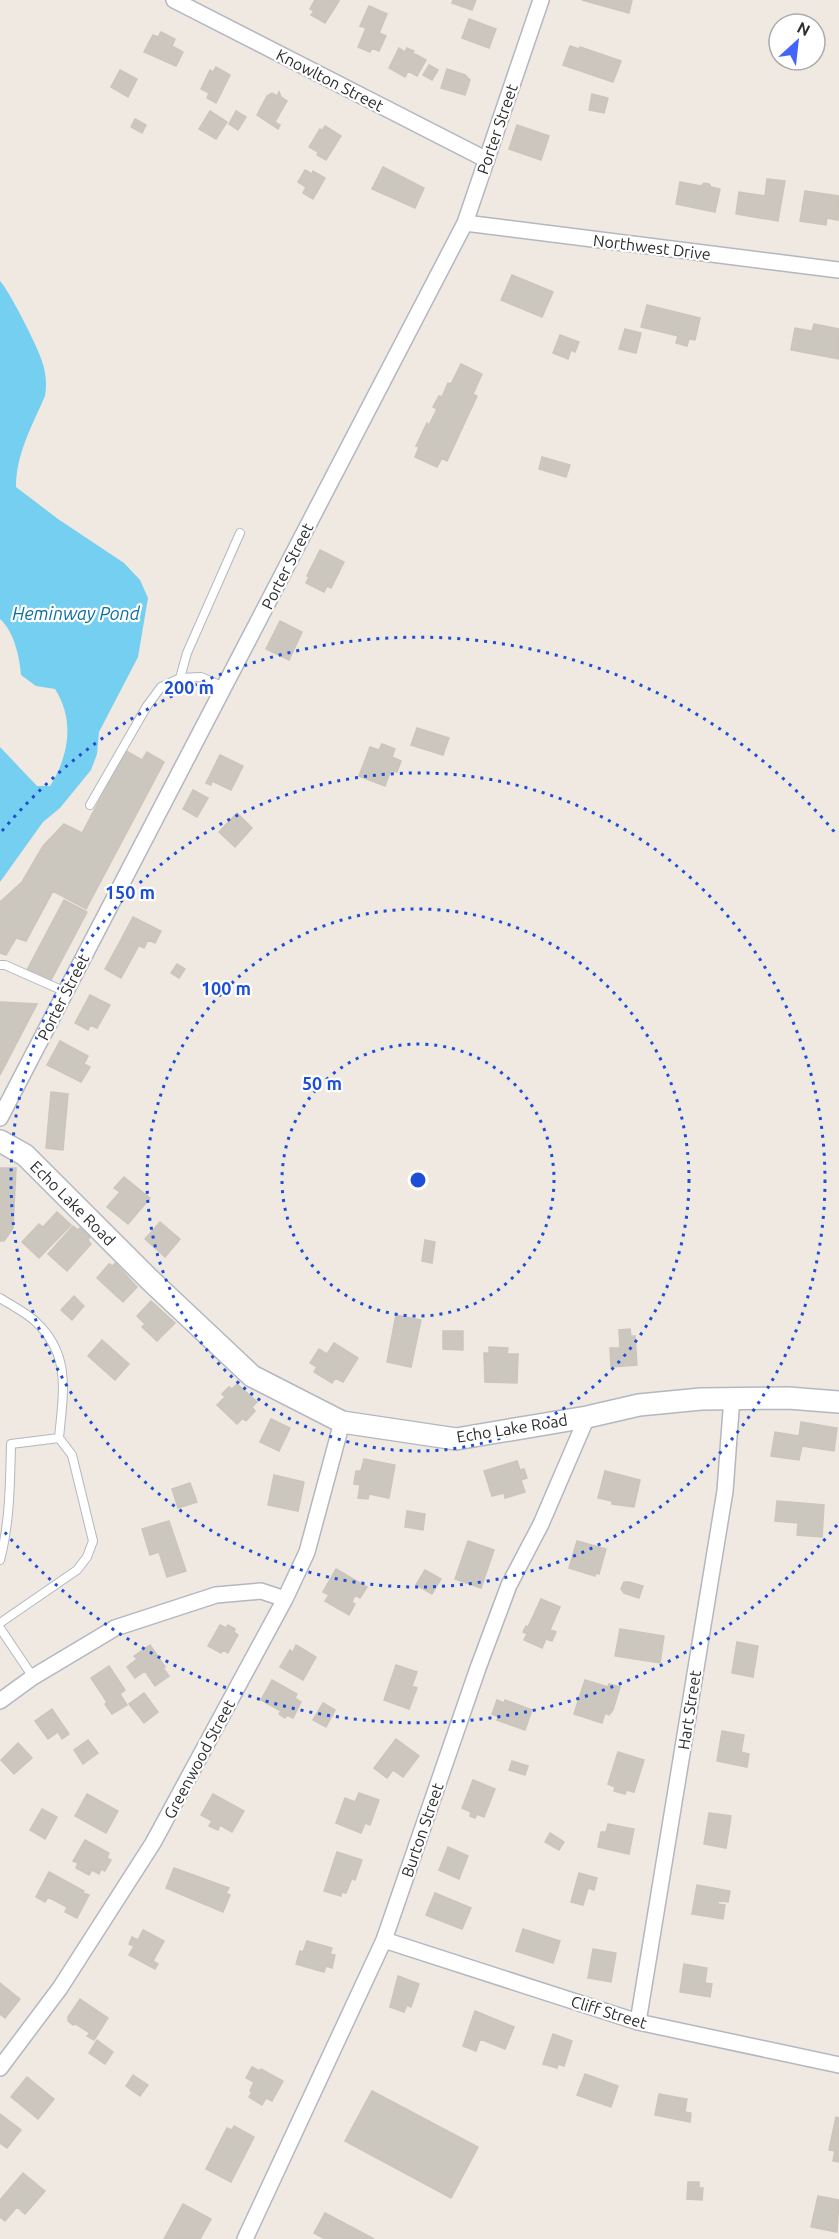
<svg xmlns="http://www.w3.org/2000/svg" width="839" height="2239" viewBox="0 0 839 2239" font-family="Ubuntu,sans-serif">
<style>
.water{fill:#75cff0}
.building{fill:#cbc7bf;stroke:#cbc5ba;stroke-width:1.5}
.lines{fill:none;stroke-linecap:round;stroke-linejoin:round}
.service-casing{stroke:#b4b7c1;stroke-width:10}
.minor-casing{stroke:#b4b7c1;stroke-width:18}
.secondary-casing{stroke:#b4b7c1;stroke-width:24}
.service{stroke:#fff;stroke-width:8}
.minor{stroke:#fff;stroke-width:15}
.secondary{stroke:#fff;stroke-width:21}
.ring{fill:none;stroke:#1d4ed8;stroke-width:3;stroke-dasharray:3 6}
.labels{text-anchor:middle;stroke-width:4.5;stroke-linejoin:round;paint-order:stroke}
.street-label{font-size:16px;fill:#2e2e2e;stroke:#fff}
.water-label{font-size:18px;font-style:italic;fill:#0d6fa3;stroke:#fff}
.centre{fill:#1d4ed8;stroke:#fff;stroke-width:3}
.ring-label{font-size:18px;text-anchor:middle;font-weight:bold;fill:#1d4ed8;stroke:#fff;stroke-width:4.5;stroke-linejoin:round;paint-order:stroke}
</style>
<rect width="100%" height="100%" fill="#efe9e1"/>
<path class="water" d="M0,281C9,290 40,351 43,364C46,374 47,386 45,396C32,426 16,454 16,487L58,519L124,563L140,580L148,598L138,657L99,732L97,754L91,770L60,808L43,822L0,882V747L37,786H50C69,756 75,720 55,689L36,686L21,675C20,658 14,631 0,619Z"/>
<path class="building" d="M315,0L339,1L325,23L311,15L314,11L310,9Z
M453,0H476L472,10L452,3Z
M582,0H632L629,13Z
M369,6L387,14L379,33L386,36L379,51L372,48L370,52L358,47L366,28L360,26Z
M469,19L496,29L489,48L462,38Z
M161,32L175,39L172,46L183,52L176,66L144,52L153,35L158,37Z
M570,46L579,49L580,47L621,61L613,82L563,65Z
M399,48L405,52L407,48L414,51L411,55L415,54L426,60L417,76L408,71L405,77L389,68Z
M429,65L438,70L432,80L423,75Z
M216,67L230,75L216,103L207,98L209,93L201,89L210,70L213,72Z
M447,69L465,75L470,80L465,95L441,88Z
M120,70L137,79L128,97L111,87Z
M279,92L281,97L287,101L275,122L280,125L278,129L257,115L267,96L272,93L277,96Z
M592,94L608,98L604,113L589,110Z
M210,111L227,122L216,139L199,129Z
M236,111L246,117L238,130L229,124Z
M135,119L146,125L142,133L131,127Z
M517,125L549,136L541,160L509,149Z
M325,126L341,136L326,160L317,155L318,152L309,147L320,129L322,131Z
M383,167L424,188L415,208L372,189Z
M305,170L312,174L313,171L325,178L313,199L303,193L306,187L298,182Z
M767,179L785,181L778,221L736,214L739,192L765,196Z
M680,182L701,186L704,183L709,184L711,187L720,189L715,212L676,204Z
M805,191L839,196L838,220L827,218L826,225L800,221Z
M512,275L553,292L542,317L501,300Z
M647,305L700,318L695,340L689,339L687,346L676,343L678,336L641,327Z
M814,324L839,329V359L791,350L795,328L812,331Z
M625,329L641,333L636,353L619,349Z
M560,335L579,342L575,352L571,350L568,359L553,353Z
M461,364L482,374L473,394L477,396L447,461L442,458L437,467L415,457L419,447L416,446L427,423L429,425L437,409L433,407L439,396L442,397L448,383L451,384Z
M542,457L570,465L566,477L539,469Z
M320,550L344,562L331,588L327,586L324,592L306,583L309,577L307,576Z
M280,621L302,632L289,660L266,649Z
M417,728L449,738L443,755L411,745Z
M382,744L395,749L392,757L401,761L397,772L391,770L385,786L359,776L370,747L379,750Z
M126,751L142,760L147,752L164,762L86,909L53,891L26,941L16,938L6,955L0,953V902L22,882L43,846L64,824L82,833Z
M220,755L243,766L231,790L212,781L211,785L206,783Z
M193,790L208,798L197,817L183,809Z
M237,813L252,828L235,847L219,832Z
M64,900L87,912L50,982L27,970Z
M133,917L161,931L155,943L148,940L144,948L122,938Z
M122,938L138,947L121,978L105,969Z
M177,964L185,969L179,978L171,973Z
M90,995L110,1005L97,1028L90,1025L88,1030L75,1023Z
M0,1002L37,1004L0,1075Z
M60,1041L88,1056L84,1064L90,1067L81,1082L47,1065Z
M51,1092L68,1094L63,1150L46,1148Z
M0,1168H16L13,1228L4,1241H0Z
M124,1177L150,1198L128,1224L107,1207L120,1192L114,1188Z
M57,1212L71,1225L39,1258L22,1242L39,1224L43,1227Z
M160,1222L180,1239L165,1257L145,1239Z
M73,1226L78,1230L80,1228L90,1237L88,1240L91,1244L67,1271L48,1254Z
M425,1240L435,1242L432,1263L422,1261Z
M115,1263L137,1287L123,1302L97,1278L109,1264L113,1266Z
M74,1296L84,1306L72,1320L61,1310Z
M151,1301L175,1323L157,1341L142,1327L145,1324L137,1316Z
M396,1315L421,1320L411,1367L387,1362Z
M630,1329L631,1336H635L637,1365L611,1367L610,1348H620L619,1330Z
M443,1331H463V1350L443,1349Z
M102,1340L129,1364L115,1380L88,1356Z
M334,1343L358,1358L343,1382L335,1378L332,1383L314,1372L317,1367L310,1363L319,1349L327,1354Z
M489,1347L508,1348L507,1354H518L517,1383L485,1382L484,1353H489Z
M237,1384L257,1402L252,1407L255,1411L246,1421L243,1418L237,1424L217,1405L225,1397L222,1394L229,1387L232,1389Z
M271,1419L290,1428L279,1451L260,1442Z
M801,1422L837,1428L834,1451L802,1446L799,1460L771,1456L775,1432L799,1436Z
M364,1459L395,1465L389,1498L369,1494L368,1499L358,1498L360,1485L354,1484L356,1471H361Z
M517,1461L520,1470L524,1469L527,1478L521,1480L525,1492L505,1498L504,1493L492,1496L484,1471Z
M605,1471L640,1480L634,1507L612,1504V1501L598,1498Z
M274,1475L304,1482L298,1511L268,1505Z
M190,1483L197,1502L178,1508L172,1489Z
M777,1501L824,1505L822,1537L797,1535L798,1523L775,1521Z
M407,1511L425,1514L423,1530L405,1527Z
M169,1521L186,1571L167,1577L159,1552L150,1555L142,1529Z
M468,1541L494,1550L481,1588L455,1579Z
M577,1541L606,1549L599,1574L596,1573L595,1576L569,1568Z
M336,1569L367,1587L360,1598L355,1595L352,1602L355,1604L349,1615L325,1601L329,1595L323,1592Z
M425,1570L441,1579L432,1594L416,1585Z
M624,1582H629L643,1586L639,1598L624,1593L621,1589Z
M541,1599L560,1607L550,1630L556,1632L552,1641L546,1639L542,1648L524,1640L527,1634L523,1632L526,1626L528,1627Z
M220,1625L226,1628L228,1625L235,1629L234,1632L238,1635L228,1653L223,1650L221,1653L208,1646Z
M620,1629L664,1636L660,1663L615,1656Z
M737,1642L758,1646L753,1677L732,1673Z
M150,1645L165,1667L163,1668L169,1676L155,1686L145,1671L135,1678L127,1667L137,1659L134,1656Z
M296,1645L316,1657L303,1680L280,1667L290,1650L293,1652Z
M396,1665L417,1672L412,1686L417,1688L409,1709L384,1700Z
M109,1666L125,1690L120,1694L127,1705L112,1714L105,1704L107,1702L91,1678Z
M272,1680L297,1694L295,1698L301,1702L293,1718L287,1715L285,1718L279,1714L281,1711L261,1700Z
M585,1680L608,1687L609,1684L620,1687L613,1710L609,1715L605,1713L602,1723L574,1714Z
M144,1693L158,1712L144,1723L129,1704Z
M497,1700L504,1703L505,1700L532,1710L525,1730L497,1720L499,1717L492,1714Z
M323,1703L335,1710L326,1727L313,1720Z
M52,1709L69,1734L62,1739L58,1732L48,1739L35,1721Z
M722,1731L744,1735L741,1752L749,1754L747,1767L717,1761Z
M396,1739L419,1756L403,1777L393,1770L387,1778L374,1768Z
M88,1740L98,1753L83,1764L74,1750Z
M18,1743L32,1758L14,1774L1,1760Z
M618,1752L644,1760L634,1792L626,1790L625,1794L614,1791L615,1787L608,1784Z
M512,1761L528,1766L525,1775L509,1770Z
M473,1780L495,1789L484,1817L477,1814L475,1818L470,1816L471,1812L462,1808Z
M359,1793L379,1800L370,1825L365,1823L361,1833L336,1823L345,1798L355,1802Z
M87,1794L118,1811L106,1833L75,1816Z
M213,1794L244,1811L232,1832L220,1825L218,1830L209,1826L212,1821L201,1815Z
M42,1809L57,1817L45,1839L30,1830Z
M709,1813L731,1816L726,1848L704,1844Z
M608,1824L634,1829L629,1854L598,1847L601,1832H606Z
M550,1833L564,1842L559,1850L545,1842Z
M85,1840L109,1853L107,1858L111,1860L105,1871L101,1869L99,1874L92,1870L89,1875L76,1868L78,1863L73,1861Z
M448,1847L468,1856L459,1879L439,1870Z
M337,1852L362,1860L355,1880L352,1878L346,1893L342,1892L341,1896L324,1891Z
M174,1868L229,1888L226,1893L230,1895L223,1912L166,1888Z
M49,1872L84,1891L83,1893L89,1895L77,1918L65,1912L67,1907L48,1897L45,1902L36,1897Z
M579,1873L597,1878L594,1890L588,1888L583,1905L571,1902Z
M697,1885L730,1891L728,1902L718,1901V1904L725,1905L723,1919L692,1914Z
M435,1893L471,1908L462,1929L426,1915Z
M523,1929L560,1941L553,1963L516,1951Z
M143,1930L164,1941L153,1961L158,1964L155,1969L129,1955L134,1946L129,1944L132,1937L138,1940Z
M307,1941L332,1948L330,1954L335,1955L332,1968L326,1966L324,1972L296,1964L300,1951L303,1952Z
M593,1949L616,1953L611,1982L588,1978Z
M684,1964L707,1968L705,1983L712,1984L710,1997L680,1992Z
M398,1976L419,1984L411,2007L407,2005L404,2012L390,2007Z
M0,1983L20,1999L5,2018L0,2014Z
M80,1999L108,2018L94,2040L87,2036L90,2033L76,2024L73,2025L68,2021V2017Z
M475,2011L514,2027L505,2049L480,2039L476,2051L463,2046Z
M553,2034L572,2041L564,2066L558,2064L557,2068L543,2064Z
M97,2040L113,2052L105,2064L89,2053Z
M252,2067L260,2071L261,2069L283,2081L272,2101L266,2098L262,2105L249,2097L252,2092L250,2091L254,2082L246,2078Z
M585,2074L618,2086L611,2107L577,2095Z
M133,2075L148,2085L140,2096L126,2086Z
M27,2077L54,2099L38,2119L11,2097Z
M372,2091L478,2147L451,2198L345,2141Z
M659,2094L687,2099L685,2112L691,2113L690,2122L655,2115Z
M0,2114L21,2130L7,2148L0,2143Z
M836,2117L839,2118V2162L833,2161L835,2151L829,2150Z
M234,2126L254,2137L231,2182L206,2169L227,2128L232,2130Z
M23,2173L45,2191L25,2214L17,2207L5,2221L0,2217V2200Z
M688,2182H699V2188H703L702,2200L687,2199Z
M818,2196L839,2200L837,2232L811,2227Z
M183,2204L211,2219L200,2239H164Z
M325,2213L374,2239H325L314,2233Z"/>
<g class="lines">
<g class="service-casing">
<path id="service" d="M180,678L187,653L240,533
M90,805L147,706L161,687L180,678L201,677L224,687
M0,965H5L66,992
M0,1298C11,1305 25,1312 35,1321C72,1355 63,1393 59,1438
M0,1560C10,1522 10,1483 11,1444L59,1438L72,1455L93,1541L87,1557L77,1570L0,1623
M0,1628L33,1677"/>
</g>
<g class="minor-casing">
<path id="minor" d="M174,0L487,160
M465,223L839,270
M0,1118L465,223L541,0
M0,1701L33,1677L115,1628L216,1595L261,1591L285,1599
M384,1940L638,2022L839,2065
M638,2022L725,1491L732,1397
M0,2068L60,1988L153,1843L285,1599L307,1552L342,1422
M245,2239L384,1940L478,1668L509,1585L541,1524L587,1417"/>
</g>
<g class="secondary-casing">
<path id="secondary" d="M0,1141L25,1155L150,1280L252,1376L342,1422L456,1439L587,1417L639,1405L701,1399L788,1398L839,1402"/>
</g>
<use href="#service" class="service"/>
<use href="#minor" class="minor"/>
<use href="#secondary" class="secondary"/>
</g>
<g class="ring">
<circle cx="418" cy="1180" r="136"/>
<circle cx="418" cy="1180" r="271"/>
<circle cx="418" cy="1180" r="407"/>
<path d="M837 1525A543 543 0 0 1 2 1529M2 831A543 543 0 0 1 837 835"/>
</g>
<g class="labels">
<g class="street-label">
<text transform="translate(330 80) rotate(27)" y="6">Knowlton Street</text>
<text transform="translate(497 129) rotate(-71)" y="6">Porter Street</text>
<text transform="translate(652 247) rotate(7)" y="6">Northwest Drive</text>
<text transform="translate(287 566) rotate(-63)" y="6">Porter Street</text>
<text transform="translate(63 997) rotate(-63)" y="6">Porter Street</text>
<text transform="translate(73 1203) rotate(45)" y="6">Echo Lake Road</text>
<text transform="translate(512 1428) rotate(-9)" y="6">Echo Lake Road</text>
<text transform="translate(689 1710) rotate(-81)" y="6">Hart Street</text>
<text transform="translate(199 1759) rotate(-62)" y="6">Greenwood Street</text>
<text transform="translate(422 1830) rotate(-71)" y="6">Burton Street</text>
<text transform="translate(609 2012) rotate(17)" y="6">Cliff Street</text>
</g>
<g class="water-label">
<text x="76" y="620">Heminway Pond</text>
</g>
</g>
<circle cx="418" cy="1180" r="9" class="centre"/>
<g class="ring-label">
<text x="189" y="694">200 m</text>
<text x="130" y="899">150 m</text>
<text x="226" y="995">100 m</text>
<text x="322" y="1090">50 m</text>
</g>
<g transform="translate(797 42) rotate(27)"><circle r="28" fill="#ffffff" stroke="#ababab" stroke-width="1.5"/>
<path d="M0-4.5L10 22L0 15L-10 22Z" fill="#4264fb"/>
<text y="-9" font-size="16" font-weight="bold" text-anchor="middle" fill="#2e2e2e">N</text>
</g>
</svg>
